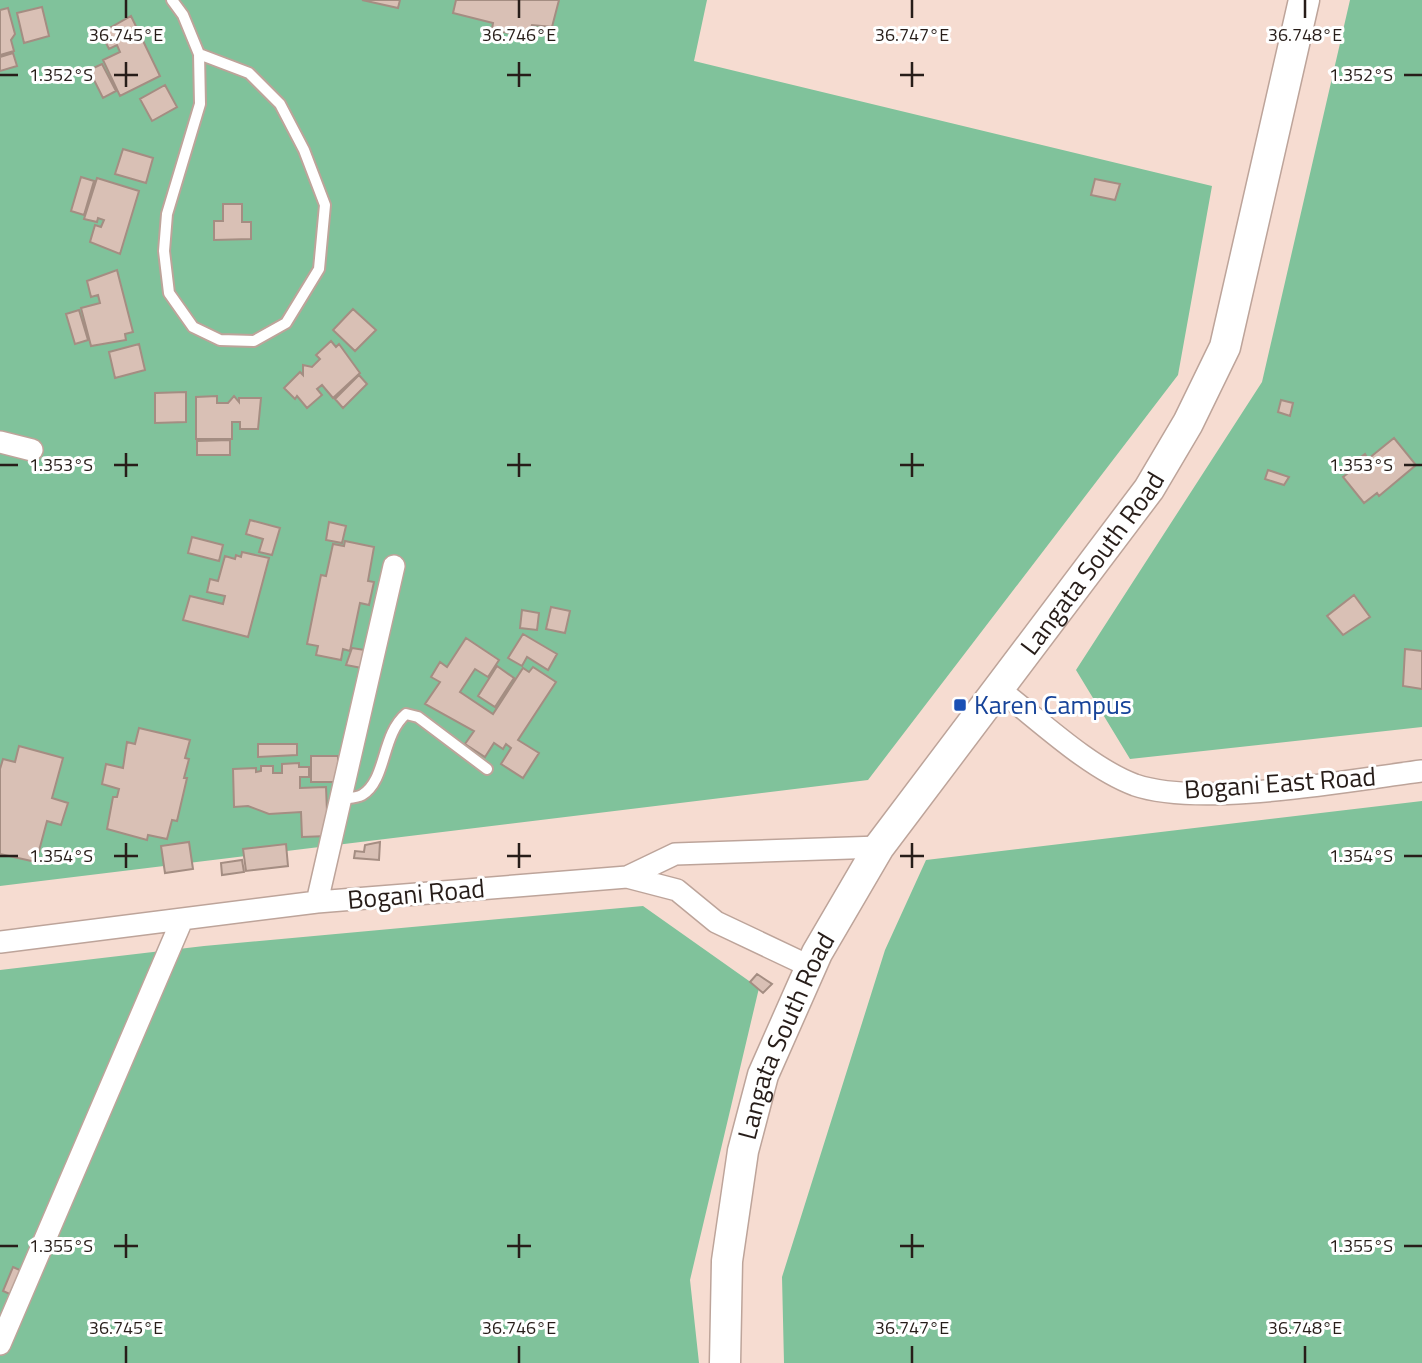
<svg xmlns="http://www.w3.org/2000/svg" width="1422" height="1363" viewBox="0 0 1422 1363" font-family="'Titillium Web',sans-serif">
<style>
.green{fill:#80c29b}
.building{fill:#d9c0b5;stroke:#a48d82;stroke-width:2}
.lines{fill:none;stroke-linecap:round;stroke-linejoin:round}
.lane-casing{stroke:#bda49a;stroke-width:14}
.street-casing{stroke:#bda49a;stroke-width:24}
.secondary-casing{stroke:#bda49a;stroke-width:33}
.lane{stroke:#fff;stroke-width:10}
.street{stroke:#fff;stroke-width:21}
.secondary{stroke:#fff;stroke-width:30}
.ticks{fill:none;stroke:#271d19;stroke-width:2.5}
.transit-dot{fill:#1a4fb4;stroke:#fff;stroke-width:2.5}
.labels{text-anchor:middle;stroke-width:6;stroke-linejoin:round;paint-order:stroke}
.street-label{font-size:26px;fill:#271d19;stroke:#fff}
.transit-label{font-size:26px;fill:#164399;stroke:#fff;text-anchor:start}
.ticks-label{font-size:18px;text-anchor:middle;fill:#271d19;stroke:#fff;stroke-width:6;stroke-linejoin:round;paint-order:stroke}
</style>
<rect width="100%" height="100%" fill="#f6dcd1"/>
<path class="green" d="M0,0H707L694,61L1212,186L1178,375L868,780L0,886Z
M1350,0H1422V727L1130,759L1076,670L1262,382Z
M1422,801V1363H784L782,1277L885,950L926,860Z
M643,906L759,988L690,1280L699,1363H0V970L204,946Z"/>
<path class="building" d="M362,0H400L398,8Z
M456,0H559L552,27L532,25L528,38L492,29L493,23L453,13Z
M42,7L49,36L24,43L17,13Z
M8,8L15,34L11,40L14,51L0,55V10Z
M131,16L160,76L120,96L103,60L120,52L117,45L109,49L101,33Z
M13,53L17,66L0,71V57Z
M102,64L116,91L103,98L89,70Z
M165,85L177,107L152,121L140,99Z
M123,149L153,158L146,183L115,174Z
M81,177L94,181L84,215L71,211Z
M97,178L139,191L120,254L90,242L95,225L101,227L104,220L98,218L97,222L84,219Z
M1095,179L1120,184L1115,200L1091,195Z
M223,204H242V222H251V239L214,240V221H223Z
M117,270L133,332L125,334L126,340L91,346L81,308L100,303L98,295L91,297L87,281Z
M353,309L376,330L355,351L333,330Z
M79,310L88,340L75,344L66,314Z
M331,341L336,347L339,344L360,373L333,398L322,385L317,389L322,395L307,408L297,396L295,399L284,388L300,372L303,375V365L312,367L320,359L316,355Z
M139,344L145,370L115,378L109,352Z
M359,375L367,384L343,408L335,399Z
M186,392V422L155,423V393Z
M217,396V403H228L234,396L239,402V398H261L258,429H240V422H232V439H196V397Z
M1281,400L1293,403L1290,416L1278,412Z
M1394,438L1416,465L1379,496L1377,493L1364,503L1343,477L1360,464L1357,460L1365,454L1368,459Z
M230,440V455H197V441Z
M1268,470L1289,477L1284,485L1265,479Z
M250,520L280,528L272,555L259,552L263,539L246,534Z
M329,522L346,526L342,543L326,540Z
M192,537L223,545L219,561L188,553Z
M345,541L374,547L368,581L374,582L369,605L360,603L350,651L343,649L341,660L316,655L318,646L307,644L321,575L326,576L333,544L344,546Z
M242,552L269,558L248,637L183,620L190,596L223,604L225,596L207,592L210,579L218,581L225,556L235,559L236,555L241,557Z
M1354,595L1370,617L1343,635L1327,616Z
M551,607L570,611L565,633L546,629Z
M522,610L539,613L537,630L520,628Z
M523,634L557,654L548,670L527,657L522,666L508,658Z
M466,638L499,660L488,677L475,669L460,692L493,714L523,668L529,672L533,667L556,682L518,740L539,753L523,778L501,764L511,748L506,744L503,749L494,743L485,757L465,744L474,731L425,704L440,682L431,677L440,662L447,667Z
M352,648L371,651L367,669L346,665Z
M1405,649L1422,651V689L1403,686Z
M497,666L514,678L495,707L478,696Z
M139,728L190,740L185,758L189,759L184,778H187L177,821L172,820L167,839L148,835L147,840L107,829L113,797H117L119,789L102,784L106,764L123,768L127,742L135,744Z
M258,744H297V755L258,757Z
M19,746L63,758L52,798L68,803L61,825L47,821L36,862L0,854V769L3,759L15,762Z
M311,756H338V782H311Z
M299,763V767H309V777H300V788L326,787L328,836L302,837L301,812L269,814L248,806L234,807L233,769L256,768V772L261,771V766H273V773H282V764Z
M189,842L193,869L165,873L161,846Z
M380,842L379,860L354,858L355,851L364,852L365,845Z
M286,844L288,866L246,871L243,849Z
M242,860L244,872L222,875L221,863Z
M757,974L772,984L763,993L750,982Z
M13,1267L24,1272L14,1296L3,1291Z"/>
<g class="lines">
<g class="lane-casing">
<path id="lane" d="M172,0L183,15L199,54L200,104L167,214L164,251L169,293L193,327L220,340L254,341L286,323L319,269L325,205L304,150L280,104L249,73L199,54
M341,799C347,798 357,798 362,795C387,780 381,735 406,714L418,717L487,769"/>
</g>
<g class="street-casing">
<path id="street" d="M0,442L32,450
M1000,690C1039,720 1089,768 1135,785C1202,808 1350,780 1422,771
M627,877L675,854L879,847
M317,902L394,566
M0,942L317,902L627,877L677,890L716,922L811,967
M0,1344L182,920"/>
</g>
<g class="secondary-casing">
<g id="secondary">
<path id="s1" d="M725,1363L727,1261L743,1151L763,1075L817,953L879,847L1149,489L1188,423L1225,347L1304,0"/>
</g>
</g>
<use href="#lane" class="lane"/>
<use href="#street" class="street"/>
<use href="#secondary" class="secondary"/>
</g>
<path class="ticks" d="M126,0V18M519,0V18M912,0V18M1305,0V18M126,62V87M519,62V87M912,62V87M0,75H18M114,75H138M507,75H531M900,75H924M1404,75H1422M126,453V477M519,453V477M912,453V477M0,465H18M114,465H138M507,465H531M900,465H924M1404,465H1422M126,843V868M519,843V868M912,843V868M0,856H18M114,856H138M507,856H531M900,856H924M1404,856H1422M126,1234V1258M519,1234V1258M912,1234V1258M0,1246H18M114,1246H138M507,1246H531M900,1246H924M1404,1246H1422M126,1346V1363M519,1346V1363M912,1346V1363M1305,1346V1363"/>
<rect class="transit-dot" x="953" y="698" width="14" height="14" rx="3.5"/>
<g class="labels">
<g class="street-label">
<text dy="9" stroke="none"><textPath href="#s1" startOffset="903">Langata South Road</textPath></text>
<text transform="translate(1280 783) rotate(-4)" y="9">Bogani East Road</text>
<text transform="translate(416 894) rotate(-5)" y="9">Bogani Road</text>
<text dy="9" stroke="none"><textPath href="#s1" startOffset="336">Langata South Road</textPath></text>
</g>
<g class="transit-label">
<text x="974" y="714">Karen Campus</text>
</g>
</g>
<g class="ticks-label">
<text x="126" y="41">36.745°E</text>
<text x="519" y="41">36.746°E</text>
<text x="912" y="41">36.747°E</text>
<text x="1305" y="41">36.748°E</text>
<text x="61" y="81">1.352°S</text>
<text x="1361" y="81">1.352°S</text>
<text x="61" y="471">1.353°S</text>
<text x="1361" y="471">1.353°S</text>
<text x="61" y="862">1.354°S</text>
<text x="1361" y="862">1.354°S</text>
<text x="61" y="1252">1.355°S</text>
<text x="1361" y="1252">1.355°S</text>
<text x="126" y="1334">36.745°E</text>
<text x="519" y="1334">36.746°E</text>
<text x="912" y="1334">36.747°E</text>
<text x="1305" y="1334">36.748°E</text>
</g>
</svg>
